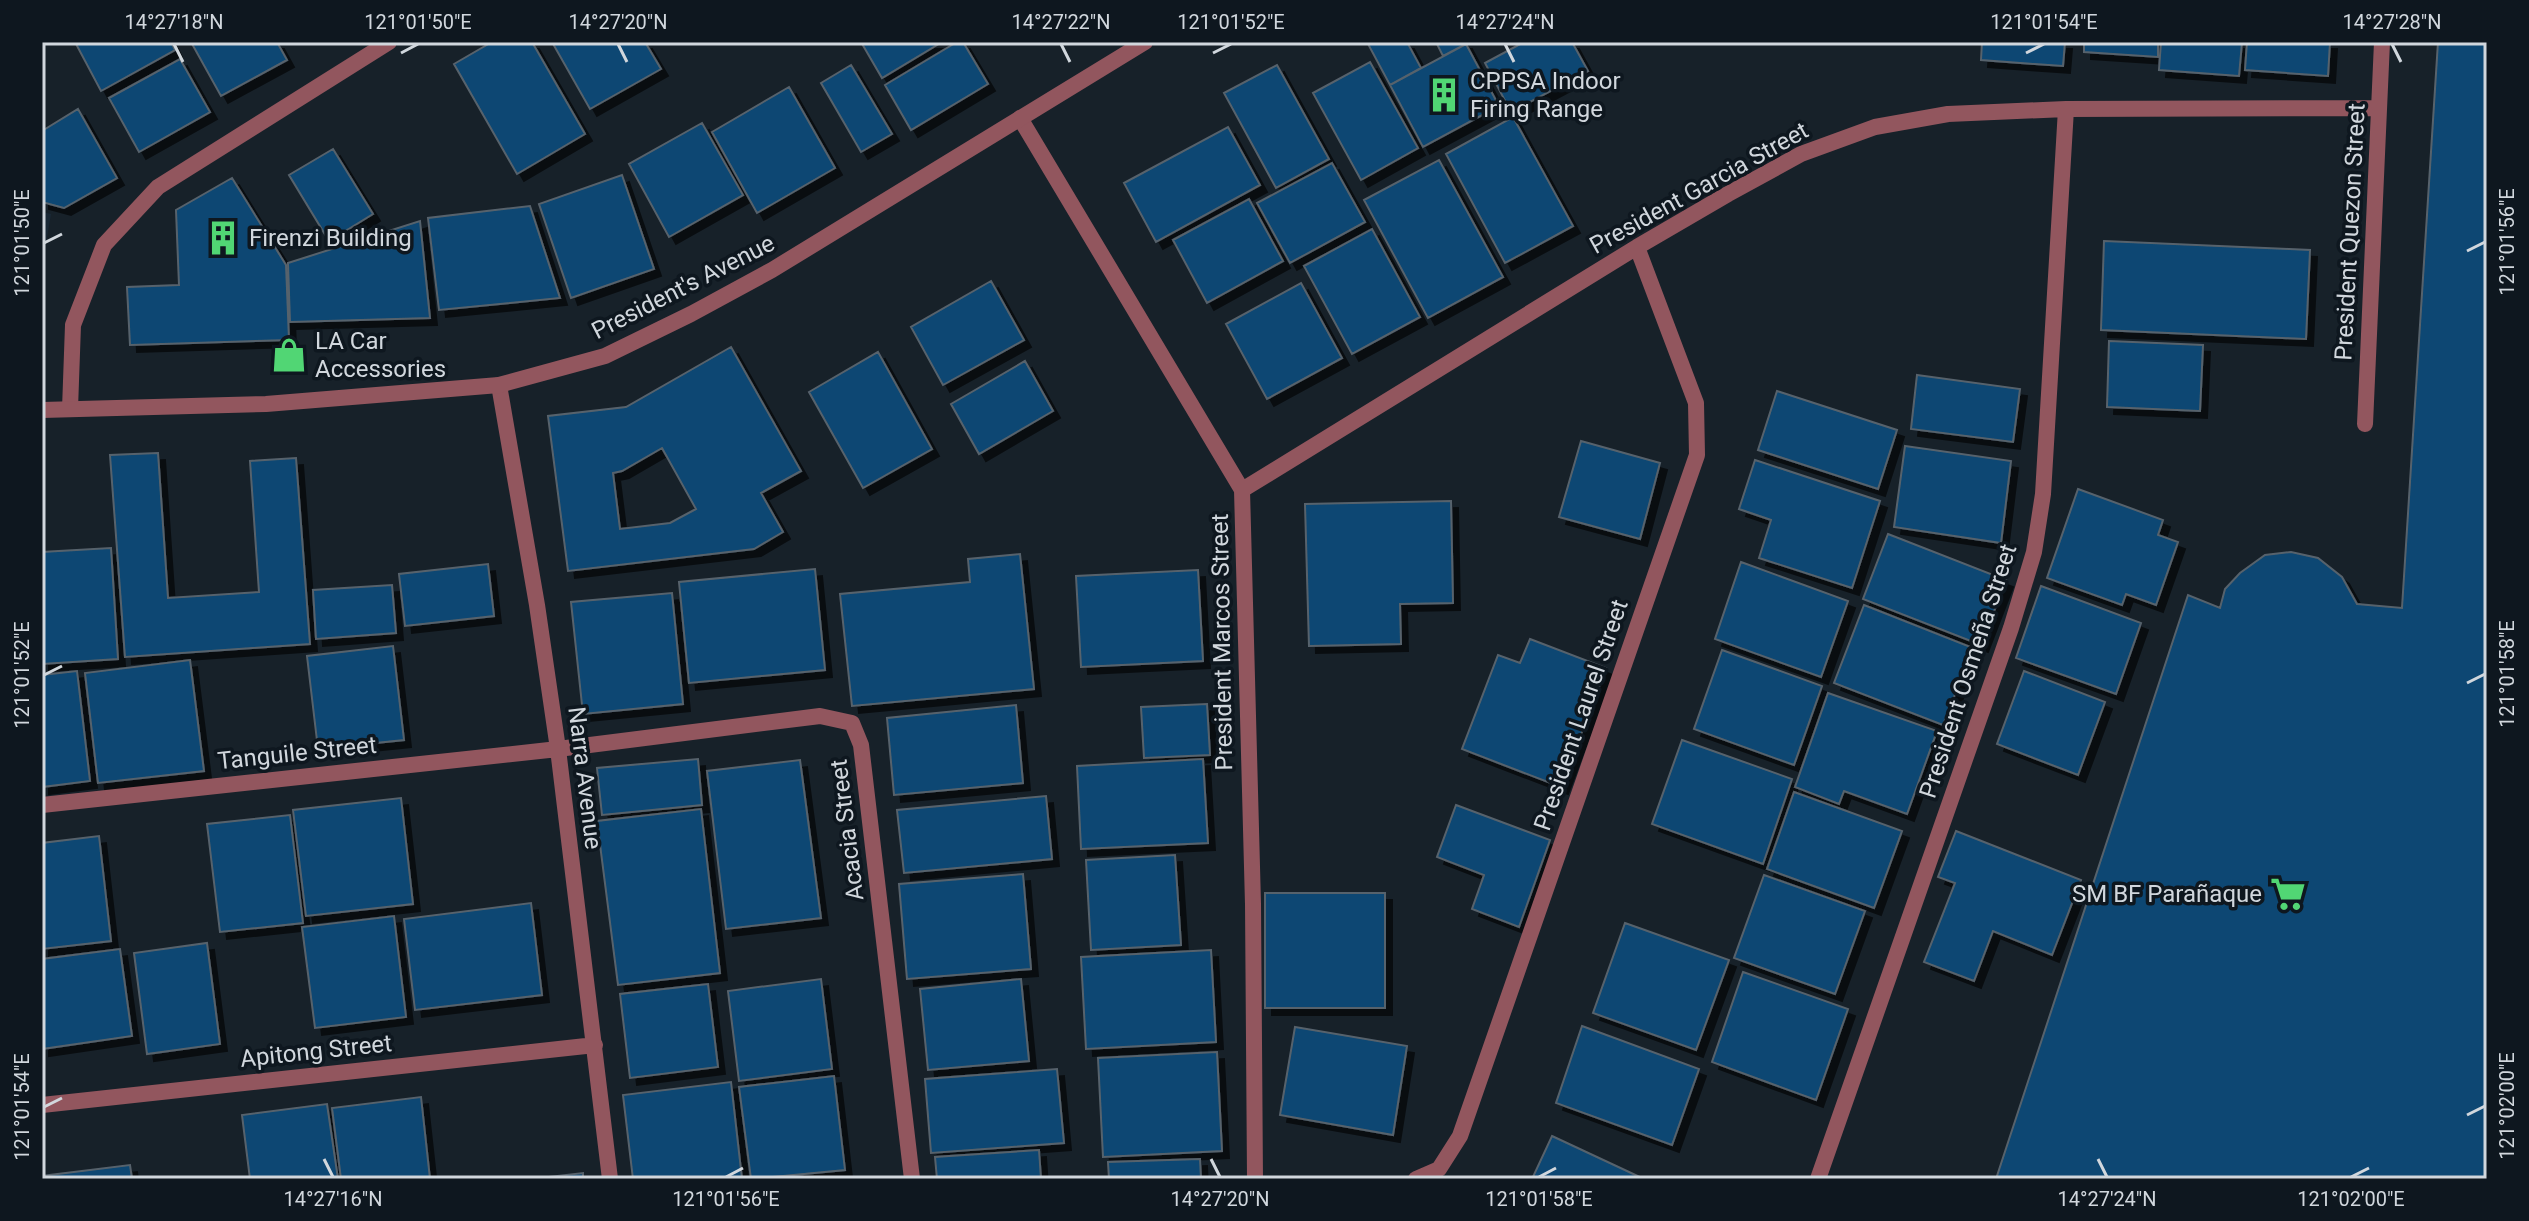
<svg xmlns="http://www.w3.org/2000/svg" width="2529" height="1221" viewBox="0 0 2529 1221" font-family="Roboto,sans-serif">
<style>
.built{fill:#1a2936}
.building{fill:#0a4773;stroke:#57626c;stroke-width:2;fill-rule:evenodd;filter:url(#shadow)}
.lines{fill:none;stroke-linecap:round;stroke-linejoin:round}
.minor{stroke:#92565e;stroke-width:16}
.tertiary{stroke:#92565e;stroke-width:16}
.ticks{fill:none;stroke:#d1d7dd;stroke-width:3}
.labels{text-anchor:middle;stroke-width:7;stroke-linejoin:round;paint-order:stroke}
.poi-label{font-size:24px;fill:#d1d7dd;stroke:#0e171f;text-anchor:start}
.street-label{font-size:24px;fill:#d1d7dd;stroke:#0e171f}
.neatline{fill:none;stroke:#d1d7dd;stroke-width:3}
.ticks-label{font-size:20px;text-anchor:middle;fill:#d1d7dd}
</style>
<defs>
<filter id="shadow"><feDropShadow dx="7" dy="7" stdDeviation="0" flood-color="#0009"/></filter>
</defs>
<rect width="100%" height="100%" fill="#172129"/>
<path class="built" d="M42,212L51,214L42,267Z"/>
<path class="building" d="M75,42H171L175,50L101,91Z
M191,42H277L287,60L221,96Z
M492,42H532L585,134L517,174L454,64Z
M552,42H645L661,69L590,109Z
M861,42H942L882,78Z
M957,42H963L988,84L911,130L885,85Z
M1367,42H1407L1421,68L1390,85Z
M1436,42H1465L1466,44L1443,56Z
M1524,42H1572L1588,71L1511,112L1485,63Z
M1982,42H2065L2063,66L1981,60Z
M2084,42H2158V57L2084,52Z
M2161,42H2242L2239,76L2159,70Z
M2247,42H2330L2328,76L2245,70Z
M2438,42H2487V1179H1996L2188,595L2220,608L2225,589L2240,573L2265,555L2291,552L2318,558L2342,577L2357,604L2402,608Z
M1466,44L1499,106L1423,147L1390,85Z
M180,59L210,112L139,152L109,98Z
M1370,62L1418,148L1361,180L1313,93Z
M851,65L892,134L861,152L821,83Z
M1277,65L1329,159L1276,188L1224,93Z
M789,87L835,168L757,213L712,132Z
M78,109L117,178L64,208L42,202V131Z
M1513,117L1573,226L1505,263L1446,154Z
M702,123L743,195L669,237L629,164Z
M1228,127L1260,185L1156,242L1124,183Z
M333,149L373,214L329,241L289,175Z
M1439,160L1503,277L1428,318L1364,200Z
M1332,163L1365,222L1290,263L1257,203Z
M622,175L654,269L571,298L539,204Z
M232,178L286,265L289,340L130,345L127,287L179,285L176,210Z
M1249,199L1283,261L1207,303L1173,240Z
M530,206L560,298L439,310L428,218Z
M420,221L430,318L290,322L288,263Z
M1372,229L1420,317L1352,354L1304,266Z
M2104,241L2310,250L2306,339L2101,330Z
M991,281L1024,340L943,385L911,327Z
M1301,283L1342,358L1267,399L1226,324Z
M2109,341L2203,345L2200,411L2107,407Z
M731,347L801,471L761,493L783,532L754,549L568,571L548,416L626,407ZM662,448L696,509L670,523L620,529L613,473L622,471Z
M878,352L932,449L863,488L809,392Z
M1025,361L1053,411L979,454L951,404Z
M1917,375L2020,389L2013,442L1911,429Z
M1777,391L1897,430L1878,489L1758,450Z
M1581,441L1660,463L1640,539L1559,517Z
M1905,446L2011,461L2001,543L1894,527Z
M158,453L168,598L259,592L250,461L296,458L310,644L125,657L110,455Z
M1755,460L1880,501L1852,588L1759,558L1771,520L1739,509Z
M2078,489L2163,520L2158,535L2178,542L2156,605L2126,594L2122,605L2047,578Z
M1451,501L1453,603L1400,604L1401,644L1309,646L1305,504Z
M1888,534L2006,580L1981,645L1863,599Z
M111,548L118,659L42,664V552Z
M1020,554L1034,689L852,706L840,594L970,582L968,559Z
M1741,562L1848,601L1821,677L1715,639Z
M488,564L494,616L405,626L399,574Z
M815,569L825,670L689,683L679,582Z
M1198,570L1203,661L1081,667L1076,576Z
M392,585L396,633L316,639L313,590Z
M2041,586L2141,623L2116,694L2016,658Z
M672,593L683,704L583,714L571,602Z
M1864,605L1973,648L1943,725L1834,683Z
M1530,639L1606,668L1561,787L1462,749L1498,655L1520,663Z
M393,646L404,740L318,749L307,656Z
M1722,650L1822,686L1794,765L1694,729Z
M190,660L204,771L98,783L85,673Z
M77,671L90,781L42,787V675Z
M2024,671L2105,702L2078,775L1997,744Z
M1828,693L1937,731L1907,814L1844,791L1839,804L1795,787Z
M1207,704L1210,755L1144,758L1141,707Z
M1016,705L1023,783L894,795L887,718Z
M1682,740L1792,779L1763,864L1652,824Z
M698,759L702,805L602,815L597,768Z
M1203,759L1208,843L1081,849L1077,766Z
M800,760L821,918L726,929L707,771Z
M1794,792L1902,831L1874,908L1767,869Z
M1046,796L1052,859L904,873L897,810Z
M401,798L413,904L306,916L293,810Z
M1456,805L1550,840L1519,927L1472,909L1484,875L1437,857Z
M701,809L720,973L618,985L597,821Z
M290,815L303,923L220,932L207,824Z
M1956,831L2081,880L2052,955L1993,931L1974,981L1924,962L1955,883L1938,877Z
M99,836L111,941L42,949V843Z
M1175,855L1181,945L1091,950L1086,860Z
M1023,874L1031,969L907,979L899,884Z
M1764,875L1865,911L1835,994L1734,958Z
M1265,893H1385V1008H1265Z
M531,903L542,995L415,1010L404,919Z
M394,916L406,1017L315,1028L302,927Z
M1625,923L1729,960L1696,1050L1593,1013Z
M207,943L220,1044L147,1054L134,953Z
M120,949L132,1036L42,1049V959Z
M1211,950L1216,1042L1086,1049L1081,957Z
M1743,972L1848,1009L1816,1100L1712,1062Z
M821,979L832,1069L739,1081L728,991Z
M1021,979L1029,1061L928,1070L920,989Z
M708,984L718,1067L630,1078L620,994Z
M1582,1026L1699,1069L1672,1145L1556,1103Z
M1295,1027L1407,1046L1393,1135L1280,1115Z
M1217,1052L1222,1151L1103,1157L1098,1058Z
M1057,1069L1064,1143L931,1153L925,1079Z
M834,1076L845,1170L751,1179L739,1087Z
M731,1082L742,1179H633L623,1095Z
M421,1097L430,1179H341L332,1108Z
M327,1104L338,1179H250L242,1115Z
M1552,1136L1644,1179H1532Z
M1039,1150L1041,1179H937L935,1157Z
M1200,1159L1201,1179H1109L1108,1162Z
M130,1165L132,1179H42V1176Z
M583,1173V1179H531Z"/>
<g class="lines">
<path class="minor" d="M1020,118L1242,490L1253,904L1255,1179
M499,385L537,605L558,749L610,1179
M70,409L73,325L104,245L158,187L389,42
M2365,424L2382,42
M1242,490L1637,247L1728,194L1801,154L1875,127L1948,114L2066,109L2379,108
M42,805L558,749L820,716L852,723L861,745L912,1179
M42,1105L595,1045
M1416,1179L1439,1169L1460,1136L1697,455L1696,403L1637,247
M1818,1179L2011,628L2034,552L2043,494L2066,109"/>
<path class="tertiary" d="M42,410L266,404L499,385L605,356L691,314L772,270L1145,42"/>
</g>
<path class="ticks" d="M174,44L183,62M618,44L627,62M1061,44L1070,62M1505,44L1514,62M2392,44L2401,62M401,53L418,44M1213,53L1231,44M2026,53L2044,44M44,243L62,234M2467,251L2485,242M44,675L62,666M2467,683L2485,674M44,1107L62,1098M2467,1115L2485,1106M324,1159L333,1177M1211,1159L1220,1177M2098,1159L2107,1177M726,1177L743,1168M1539,1177L1556,1168M2351,1177L2369,1168"/>
<defs>
<g id="building-bare" transform="scale(2.76)"><path d="M-4-6H4V6H1V3H-1V6H-4ZM-2.5-4.3h1.7v1.8h-1.7ZM.8-4.3h1.7v1.8H.8ZM-2.5-1h1.7V.8h-1.7ZM.8-1h1.7V.8H.8Z" fill="#51d674" stroke="#0e171f" stroke-width="2.5" paint-order="stroke"/></g>
<g id="shop-bare" transform="scale(2.76)"><path d="M-5-2.5h2.3a2.7 3.5 0 0 1 5.4 0H5L5.5 6h-11ZM-1.5-2.5h3a1.5 2.3 0 0 0-3 0Z" fill="#51d674" stroke="#0e171f" stroke-width="2.5" paint-order="stroke"/></g>
<g id="supermarket-bare" transform="scale(2.76)"><path d="M-6-5.5h2.5l.6 2H6L4.5 2H-2.5L-4.4-4H-6ZM-1.5 3.2a1.3 1.3 0 1 0 .1 0ZM3 3.2a1.3 1.3 0 1 0 .1 0Z" fill="#51d674" stroke="#0e171f" stroke-width="2.5" paint-order="stroke"/></g>
</defs>
<g fill-rule="evenodd">
<use href="#building-bare" x="1444" y="95"/>
<use href="#building-bare" x="223" y="238"/>
<use href="#shop-bare" x="289" y="355"/>
<use href="#supermarket-bare" x="2288" y="894"/>
</g>
<g class="labels">
<g class="poi-label">
<text x="1470" y="89">CPPSA Indoor<tspan x="1470" dy="28">Firing Range</tspan></text>
<text x="249" y="246">Firenzi Building</text>
<text x="315" y="349">LA Car<tspan x="315" dy="28">Accessories</tspan></text>
<text x="2262" y="902" text-anchor="end">SM BF Parañaque</text>
</g>
<g class="street-label">
<text transform="translate(1699 188) rotate(-29)" y="8">President Garcia Street</text>
<text transform="translate(2350 232) rotate(-87)" y="8">President Quezon Street</text>
<text transform="translate(683 287) rotate(-27)" y="8">President's Avenue</text>
<text transform="translate(1222 642) rotate(-91)" y="8">President Marcos Street</text>
<text transform="translate(1968 671) rotate(-72)" y="8">President Osmeña Street</text>
<text transform="translate(1581 715) rotate(-71)" y="8">President Laurel Street</text>
<text transform="translate(297 753) rotate(-6)" y="8">Tanguile Street</text>
<text transform="translate(585 778) rotate(83)" y="8">Narra Avenue</text>
<text transform="translate(847 830) rotate(-97)" y="8">Acacia Street</text>
<text transform="translate(316 1051) rotate(-6)" y="8">Apitong Street</text>
</g>
</g>
<rect width="2529" height="1221" fill="none" stroke="#0e171f" stroke-width="88"/>
<rect x="44" y="44" width="2441" height="1133" class="neatline"/>
<g class="ticks-label">
<text x="174" y="29">14°27'18"N</text>
<text x="418" y="29">121°01'50"E</text>
<text x="618" y="29">14°27'20"N</text>
<text x="1061" y="29">14°27'22"N</text>
<text x="1231" y="29">121°01'52"E</text>
<text x="1505" y="29">14°27'24"N</text>
<text x="2044" y="29">121°01'54"E</text>
<text x="2392" y="29">14°27'28"N</text>
<text transform="translate(2507 242) rotate(-90)" y="7">121°01'56"E</text>
<text transform="translate(22 243) rotate(-90)" y="7">121°01'50"E</text>
<text transform="translate(2507 674) rotate(-90)" y="7">121°01'58"E</text>
<text transform="translate(22 675) rotate(-90)" y="7">121°01'52"E</text>
<text transform="translate(2507 1106) rotate(-90)" y="7">121°02'00"E</text>
<text transform="translate(22 1107) rotate(-90)" y="7">121°01'54"E</text>
<text x="333" y="1206">14°27'16"N</text>
<text x="726" y="1206">121°01'56"E</text>
<text x="1220" y="1206">14°27'20"N</text>
<text x="1539" y="1206">121°01'58"E</text>
<text x="2107" y="1206">14°27'24"N</text>
<text x="2351" y="1206">121°02'00"E</text>
</g>
</svg>
